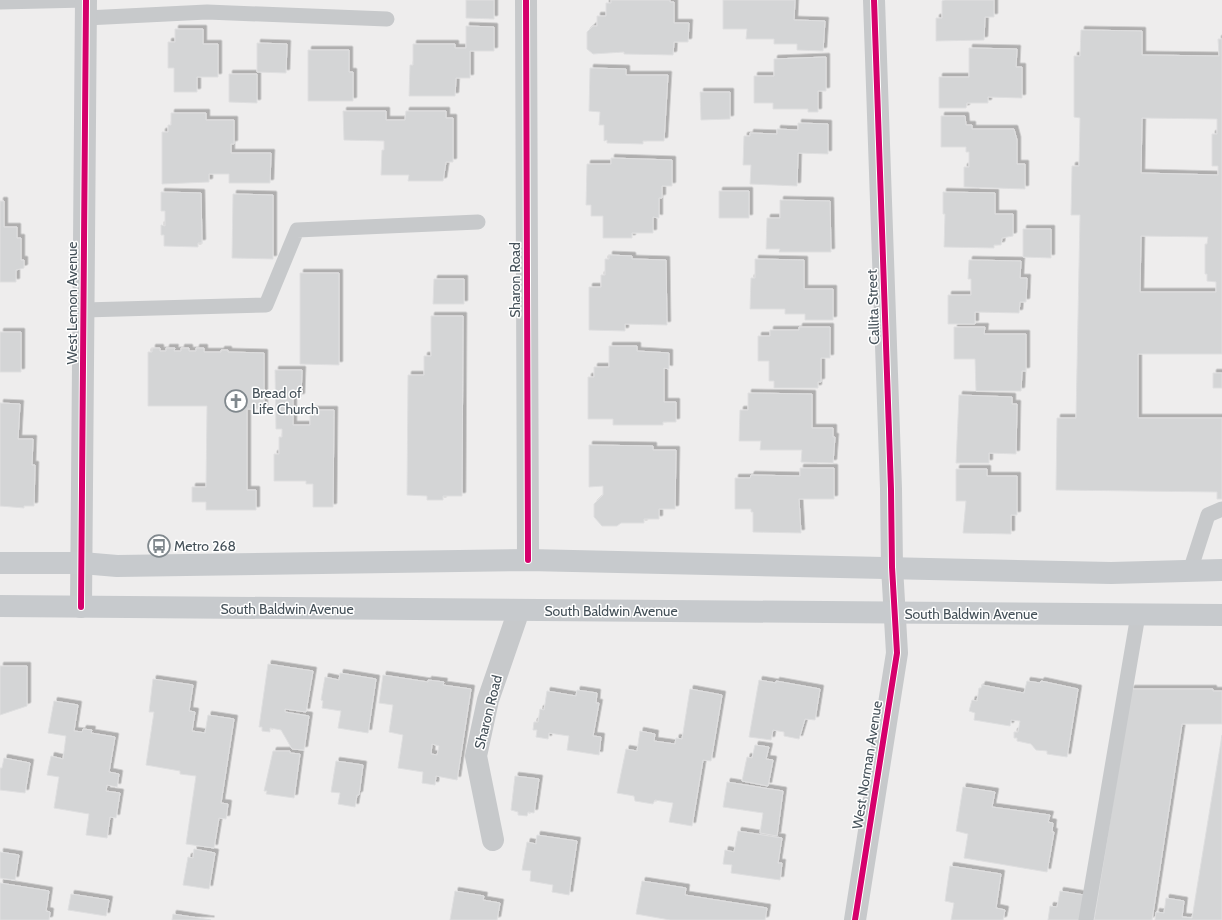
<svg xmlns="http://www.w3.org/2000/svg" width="1222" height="920" viewBox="0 0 1222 920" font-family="Cabin,sans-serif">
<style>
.building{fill:#d4d5d6;stroke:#dfdfe0;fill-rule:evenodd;filter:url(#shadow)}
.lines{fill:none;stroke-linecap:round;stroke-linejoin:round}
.service{stroke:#c7c9cb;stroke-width:15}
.minor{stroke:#c7c9cb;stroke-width:22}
.secondary{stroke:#c7cacd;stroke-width:22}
.cycleway-casing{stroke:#fff;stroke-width:8}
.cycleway{stroke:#d6006c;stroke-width:6}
.labels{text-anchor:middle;stroke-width:3;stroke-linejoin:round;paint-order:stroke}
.street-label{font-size:14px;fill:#455159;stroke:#fff}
.poi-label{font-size:14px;fill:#455159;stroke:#fff;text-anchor:start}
</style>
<defs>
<filter id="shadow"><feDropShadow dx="3.5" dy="-3.5" stdDeviation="0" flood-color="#0004"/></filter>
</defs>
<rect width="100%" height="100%" fill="#eeeded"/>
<path class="building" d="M466,0H494V19L466,18Z
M611,0H670V2H674V23H689L688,42H674L673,55L624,54V52L593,54L587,49V32L593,26H597V16H606V3H611Z
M723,0H795L794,20L825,21L823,51L797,50V44H774V39H746L747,29H723Z
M945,0H994V17H985L984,40L936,41V18H942V1Z
M466,26L494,27V51H470V78H456L455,96H409L410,65H413V44H455V48H466Z
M175,29H203V44H218V77H197V92H174V68H168V42H175Z
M1081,30L1142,31V55L1219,56L1218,39H1222V354H1138V418H1222V499H1217V492L1056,490L1057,418H1076L1080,215H1071L1072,166H1079L1080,118L1074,117V56H1080ZM1142,118L1217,119V134H1212V166H1218V175L1141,173ZM1141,236L1208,237L1207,244H1205V274H1207V281L1216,282V292H1140Z
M257,43L287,44L286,73L257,72Z
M969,48L1017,49L1016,67H1022V98L988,97V103H967L966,108H939V77H969Z
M308,50H349V72H353V101H308Z
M826,57V91H818V112H808V109H773V103H754V76H774V59Z
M590,68L626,69V75H668L664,141H643V144L607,143V140L604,141V125H599L600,112L589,111Z
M229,74H257V103L229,102Z
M700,92H730V119L701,120Z
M343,111H386V120H405L406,111H446V118H453V162H446L443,181H408L409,175H381L382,150H384V141L344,140Z
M171,113H206V120H234V144H231V153H271L270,183H229V174H209V182L162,184V132H168V125H171Z
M941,116H965L966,125H972V129H1014L1017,140V164H1025V189L964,187V167H969V152H966V147H941Z
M798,123L828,124V154L798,153L797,186L750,184L751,165H743L744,136H750V133L777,134V129L798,130Z
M611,158L672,160V186H662V198H659V218L653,217V233H632V238H603V216H591V205H586L587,164H611Z
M719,191H749V218H719Z
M161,192L201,193L202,243H198V247L164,246V235H161V225L165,226V211H161Z
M943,192L995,193V214H1013V236L1002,238L1001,245H994V248L944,247L945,214H943Z
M233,194L273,195V259L232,258Z
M780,200L830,201L831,252H779L780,249H766L767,218H780Z
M0,201H4V227H17V238H21V260H24V268L16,270V282H0Z
M1023,229H1051V258L1023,257Z
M609,255L632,256V259L666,260L667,325L625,324V331L589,330V287H601V275H605V259H609Z
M755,259L804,260V289H833V320H805V314H785V309H750L751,278H755Z
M969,260L1021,261L1020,278H1027L1026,302H1020L1019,313L975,312V324H948V295H971V279H968Z
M300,273H339V365L300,364Z
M434,279H464V304H433Z
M431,316H463L462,496H443V500H427V496L407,495L408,375H424V356H431Z
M799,327H830V358H821V382H818V388H774V381H769V361H758V336H770V330H799Z
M954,327H985L984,334H1026V371H1022L1021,391H976L975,359H954Z
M0,332H21V372H0Z
M609,346H637V351L669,353V369L664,368V402H676V422H663V425H613V419H588V377H594V367H609Z
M152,348H160V351H166V348H175L174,351H181V348H189V351H196V348H204V352H221V350H228V352L264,353V409H247V490H256V510H206V502H192V487H206L207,406H148V352H152Z
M275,370H302L301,397H293V425H310V410H334L333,507H313V484H306V481H274V454H279V437H282V429H276Z
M1213,373H1222V388H1213Z
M748,393L812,394V428H833V437H835L833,463L801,462L802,450H760L761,441H739L740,410H748Z
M959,395L1012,397V404H1017L1016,454L989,453V463H956Z
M0,403L20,404L18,439H33L32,465H35L34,506H24V508L0,506Z
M589,445L653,446V450H676L675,509H659V519H644V523H621L617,526H602L594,517V504L603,495V486L589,487Z
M800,468H834V499H799L801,533L753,532V512H751V509H735V478H750L751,475L800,476Z
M956,469H987V476H1017V515H1011V534L963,533L966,501H956Z
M268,664L313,671L306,712L285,709V712L309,716L304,750L292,749L281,730L270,728V732L262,731V727H259Z
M0,666H27V706L0,715Z
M340,673L376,679L368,733L338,728L341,711L322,708L323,701L321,700L325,677L339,680Z
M383,675L428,682V680L444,682L443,685L471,689L457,780L436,776L435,785L422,783L423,772L398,768L403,735L389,732L393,705L379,703ZM432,744L439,746L437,755L431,754Z
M153,679L193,685L189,711L195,712L192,731L205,733L208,715L234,719L221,803L228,804L226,819L219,818L214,848L186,844L196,776L180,774V771L146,765L154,712H149Z
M759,680L776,683V681L820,689L815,720L805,719L799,739L784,736V732L773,730L771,740L749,737Z
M1027,681L1040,683L1041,681L1078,689L1067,757L1047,754V751L1036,750L1031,744L1017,741V738H1014V732H1018L1020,721L1011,720L1010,726L974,720L975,713L969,711L972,700L977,701L979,688H981L982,685L1024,693Z
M690,689L722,695L711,761L703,760L692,826L669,822L673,803L655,800L653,804L635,801L634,796L617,793L626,749L637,751L640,731L655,734L654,741L675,744L676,738L682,739Z
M1131,689H1213V691H1222V724H1182L1152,920H1094Z
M577,690L597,693L596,703H599L593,736L601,737L599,755L567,750L569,736L549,733L548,739L536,737L537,730H533L534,722H538L540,709L544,710L547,691L576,696Z
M54,701L78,705L74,731L82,732L83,729L92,730L91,733L115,737L109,772L119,774L117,787L107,785L106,791L120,793L116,818L110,817L107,838L86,835L89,814L54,808L59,777L47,775L51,756L63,759L66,736L48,733Z
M1222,735V920H1155L1156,912L1164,913L1166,898L1184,901L1182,917L1192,918Z
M755,745L769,747L766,759L773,760L768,786L742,781L747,757L752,758Z
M273,751H290V753L300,754L294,798L266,794L267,791H264Z
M4,758L30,763L25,793L0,790V768H2Z
M336,761L363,765L359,795H357L355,807L338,804L340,793L331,792Z
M515,776L539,779L534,813L528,812L527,816L518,815V812L511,810Z
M727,782L783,791L777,836L760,833L763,813L723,807Z
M963,787L995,792L992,807L1050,815L1048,822L1053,823L1052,832H1054L1047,872L964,858L968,834L956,831Z
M738,831L782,838L778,863H782L780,880L731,873L732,865L723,864L725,850L734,852Z
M537,835L577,841L569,895L552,892L553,885L530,881L531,871L522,870L527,842L536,844Z
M194,849L215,853L209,889L183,885L188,857L193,858Z
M0,852L19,855L15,880L0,878Z
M950,866L1001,874L996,908L1005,910L1003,920H951L954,903L945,901Z
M642,881L686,888L685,895L767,908L765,920H670L636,914Z
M0,883L49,891L46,911L50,912L49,920H0Z
M455,891L484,896L483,900L500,903L497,920H450Z
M1060,891L1084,895L1081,920H1048L1050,906L1057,907Z
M71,894L109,900L106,916L68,910Z
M173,914L211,920H172Z"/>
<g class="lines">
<path class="service" d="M0,2L86,0
M86,18L207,12L387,19
M84,310L266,305L297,230L478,222
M1190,571L1208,515L1222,509
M1086,920L1138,615"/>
<path class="minor" d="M526,0L528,560
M81,607L86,0
M493,840L476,756L488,700L519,610
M855,920L897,653L892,567L891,489L874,0"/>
<path class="secondary" d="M0,563H82L117,566L528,560L1111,573L1222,570
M0,606L1222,615"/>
<g class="cycleway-casing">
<path id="cycleway" d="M526,0L528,560
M81,607L86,0
M855,920L897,653L892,567L891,489L874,0"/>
</g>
<use href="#cycleway" class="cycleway"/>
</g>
<defs>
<g id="church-ring" transform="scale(1.15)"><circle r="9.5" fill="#fff" stroke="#80888d" stroke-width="1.5"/><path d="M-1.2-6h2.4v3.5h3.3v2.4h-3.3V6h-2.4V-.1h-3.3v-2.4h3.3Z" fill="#80888d"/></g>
<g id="bus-ring" transform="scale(1.15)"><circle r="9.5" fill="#fff" stroke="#80888d" stroke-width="1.5"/><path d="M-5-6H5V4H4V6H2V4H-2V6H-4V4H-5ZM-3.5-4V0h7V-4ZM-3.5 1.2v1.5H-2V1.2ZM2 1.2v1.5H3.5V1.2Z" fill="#80888d"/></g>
</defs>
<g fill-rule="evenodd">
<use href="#church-ring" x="236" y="401"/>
<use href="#bus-ring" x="159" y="546"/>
</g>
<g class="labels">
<g class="street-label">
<text transform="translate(515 280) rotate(-90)" y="5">Sharon Road</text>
<text transform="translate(72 303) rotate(-90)" y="5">West Lemon Avenue</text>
<text transform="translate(873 307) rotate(-92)" y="5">Callita Street</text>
<text x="287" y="614">South Baldwin Avenue</text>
<text x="611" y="616">South Baldwin Avenue</text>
<text x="971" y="619">South Baldwin Avenue</text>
<text transform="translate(488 712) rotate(-76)" y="5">Sharon Road</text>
<text transform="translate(867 765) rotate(-81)" y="5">West Norman Avenue</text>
</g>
<g class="poi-label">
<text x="252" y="398">Bread of<tspan x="252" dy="16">Life Church</tspan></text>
<text x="174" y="551">Metro 268</text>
</g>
</g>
</svg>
